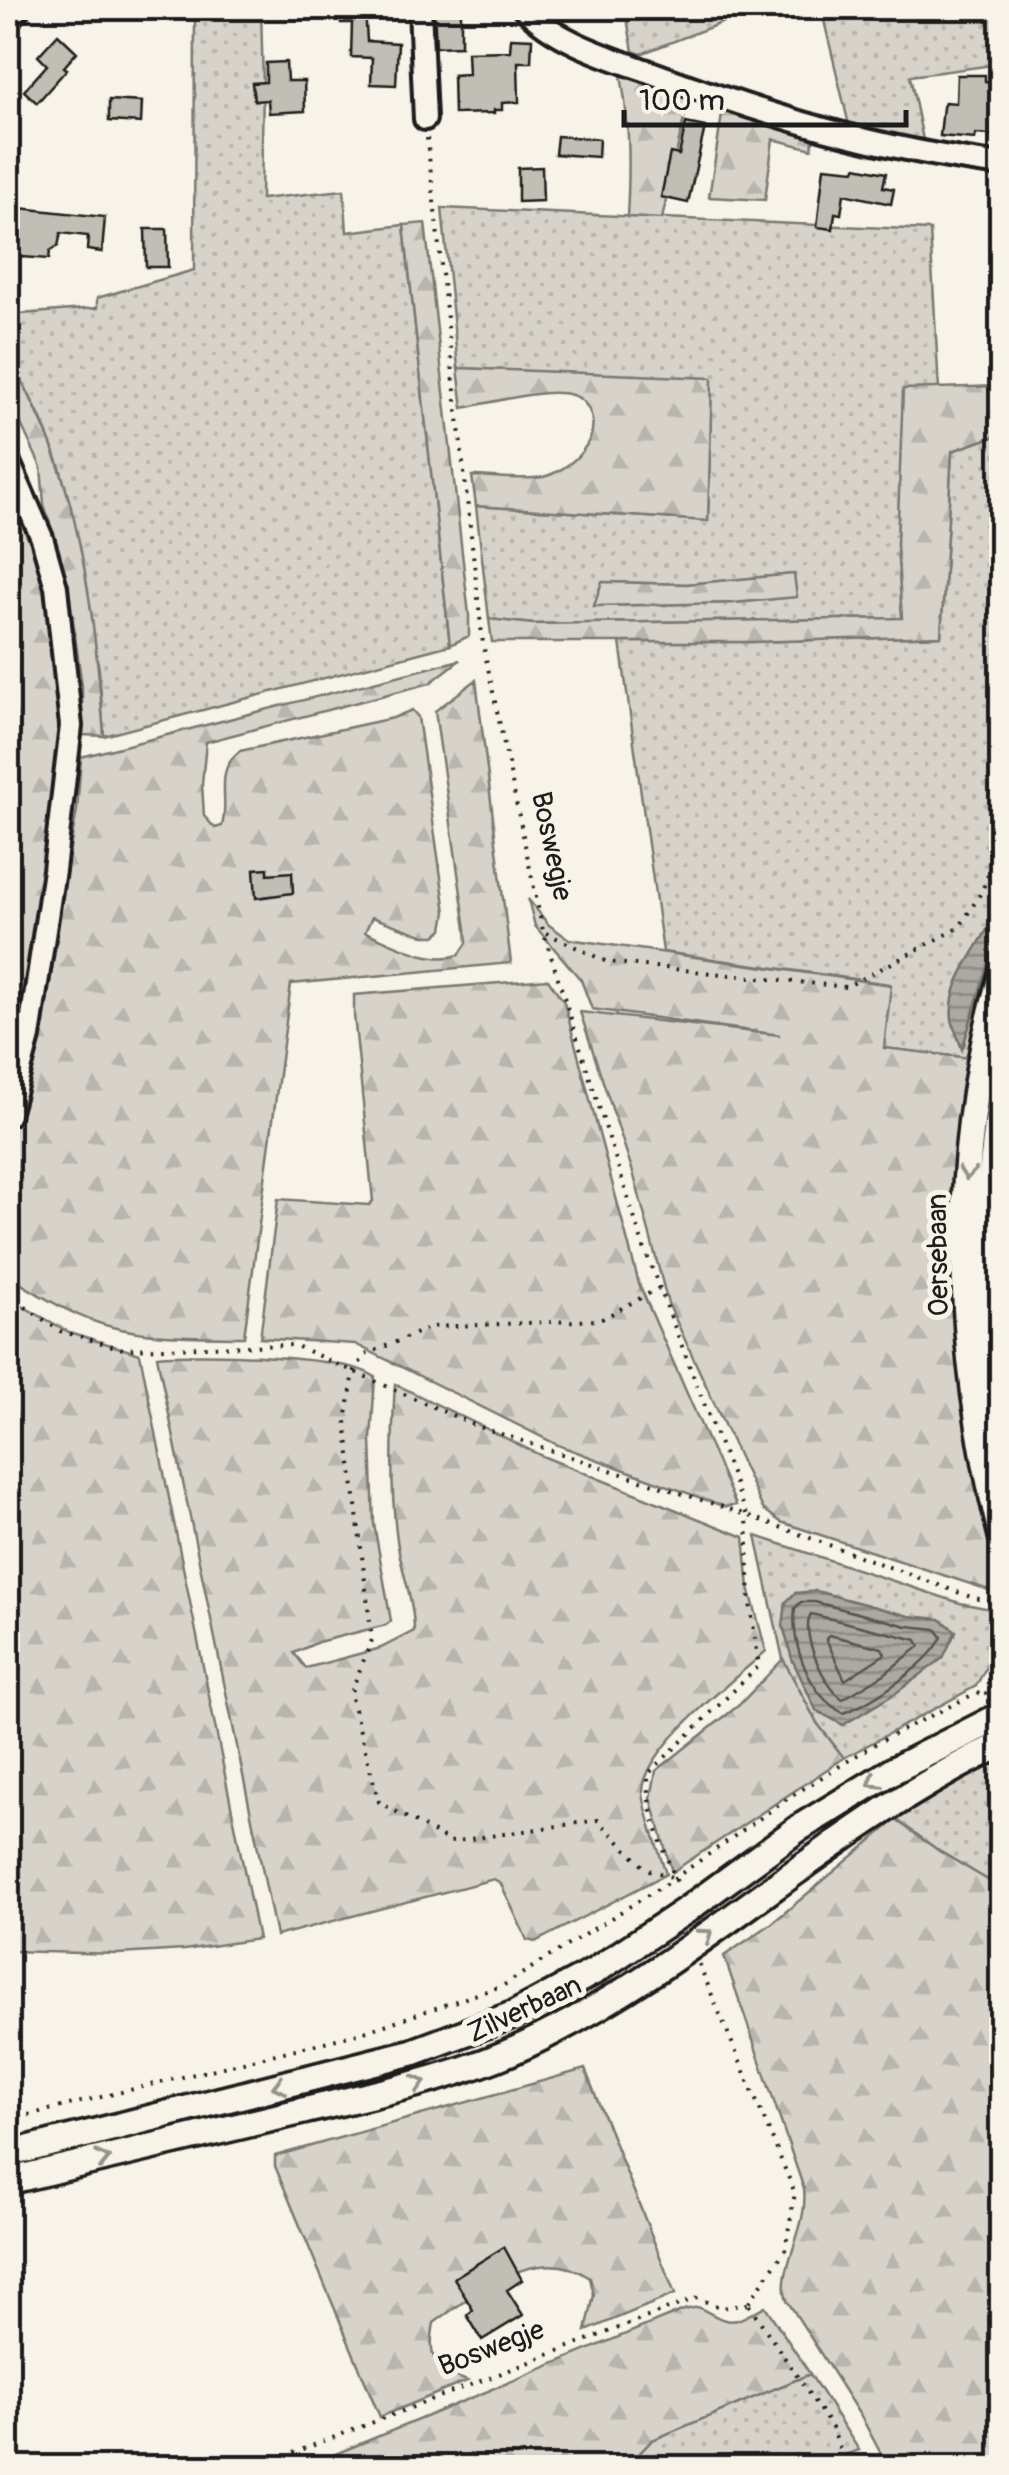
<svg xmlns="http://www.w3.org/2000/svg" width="1009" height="2475" viewBox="0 0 1009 2475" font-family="Pangolin,sans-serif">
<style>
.grass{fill:url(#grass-dots);stroke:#7a7874;stroke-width:2.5;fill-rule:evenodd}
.forest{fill:url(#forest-firs);stroke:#7a7874;stroke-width:2.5}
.water{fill:url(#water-rules);stroke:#72716c;stroke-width:2.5}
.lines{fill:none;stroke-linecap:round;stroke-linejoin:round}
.shore{stroke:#565452;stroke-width:2.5}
.building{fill:#c0beb5;stroke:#1c1c1c;stroke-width:2.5}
.minor-casing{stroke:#1c1c1c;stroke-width:28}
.major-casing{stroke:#1c1c1c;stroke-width:32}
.path{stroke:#1c1c1c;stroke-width:4;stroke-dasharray:2.5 8;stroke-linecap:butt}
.minor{stroke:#f7f3e8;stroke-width:20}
.major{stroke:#f7f3e8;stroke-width:25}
.oneway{stroke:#94928c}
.labels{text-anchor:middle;stroke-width:10;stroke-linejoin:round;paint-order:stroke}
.street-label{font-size:28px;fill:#1c1c1c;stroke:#f7f3e8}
</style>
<defs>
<pattern id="grass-dots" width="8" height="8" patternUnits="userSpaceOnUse" patternTransform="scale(2.5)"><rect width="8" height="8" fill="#d7d3cb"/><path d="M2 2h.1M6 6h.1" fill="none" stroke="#b8b5ae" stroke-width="1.8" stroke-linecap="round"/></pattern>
<pattern id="forest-firs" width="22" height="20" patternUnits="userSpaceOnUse" patternTransform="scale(2.5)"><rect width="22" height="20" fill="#d7d3cb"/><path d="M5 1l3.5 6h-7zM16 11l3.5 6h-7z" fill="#b8b5ae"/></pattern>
<pattern id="water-rules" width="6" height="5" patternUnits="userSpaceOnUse" patternTransform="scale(2.5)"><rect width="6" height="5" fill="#aca9a2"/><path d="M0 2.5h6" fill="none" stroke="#8b8983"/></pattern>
</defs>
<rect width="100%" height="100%" fill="#f7f3e8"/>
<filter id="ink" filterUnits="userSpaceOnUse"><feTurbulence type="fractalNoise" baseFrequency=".01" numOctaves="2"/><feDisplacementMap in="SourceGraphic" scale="20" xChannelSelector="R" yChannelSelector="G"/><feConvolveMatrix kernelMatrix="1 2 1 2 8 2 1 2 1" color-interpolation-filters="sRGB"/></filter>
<g filter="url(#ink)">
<path class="grass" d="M195,8L261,10L263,86L261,199L344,190L347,232L404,225L450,645L104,736L99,670L78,542L60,467L40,417L8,352V315L97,308V298L194,270Z
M625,8H760L641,54L633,51Z
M821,8H1001V64L910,76L923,140L849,125Z
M442,208L930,230L939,390L904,389L897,545L903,618L533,624L489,619L476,506L708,521L712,379L458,368ZM793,574L796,597L733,603L594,606L602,582L687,584Z
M1001,434V895L998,914L978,946L963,1047L1001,922V948L970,1058L883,1048L890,984L663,952L620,642H752L941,636L952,451Z
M756,1536L960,1603L1001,1611V1640L976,1686L844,1758L817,1723L783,1659Z
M997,1758L1002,1765L1001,1888L939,1851L897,1820Z
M810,2374L859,2450L811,2467L632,2468L635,2458L652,2440Z"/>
<path class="forest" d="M618,61L690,91L662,219L627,217C630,163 630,114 618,61Z
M724,102L814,132L812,149L773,139L765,200L709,197Z
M425,223L469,615V636L450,645L404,225Z
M8,352C26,389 45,425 58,464C87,548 97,648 104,736L82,735V686L68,585L44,504L41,467L8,396Z
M458,368L712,378L708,521L476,506L472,476C494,476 521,481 543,477C571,470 603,439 589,410C585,402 580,397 572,395C545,387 491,403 463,408Z
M1001,386V434L952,451L941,636L752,642H492L489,619L533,624L902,618L897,545L903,389Z
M8,468L46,571L66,725L55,841L8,1054Z
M794,574L797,597L733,603L594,606L602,582L687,584Z
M460,660L430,683L206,742L202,784L204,816L215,828L222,826C230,798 213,771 240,751L393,718L412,710L418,717L446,912L443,929L435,936H425L372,917L365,932C393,943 429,965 459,955L467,943L466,929L435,711L476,680L511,963L291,984L244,1337C200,1336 155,1338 112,1327C75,1318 40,1295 8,1276V1139L22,1079L31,1009L62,892L77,810L81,757Z
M528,899L549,925L569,939L891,985L884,1048L970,1058C963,1113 950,1171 949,1226C947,1344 976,1460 1001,1574V1594L781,1522L763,1509L668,1303L633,1172L580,1012L780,1035L592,1009L581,980L535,926Z
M548,979L564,1002L639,1284L736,1505L725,1507L558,1445L355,1344L260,1338L278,1199L369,1205L373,1201L354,1015V995Z
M8,1298L69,1332L140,1354L258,1939L184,1950L118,1954L8,1951Z
M157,1356C196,1352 347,1355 375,1377L371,1440L374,1524L391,1621L386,1625L318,1642L294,1653L306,1668L381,1648L414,1631C414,1600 401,1570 397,1540C390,1488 392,1435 395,1384L542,1456L744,1537L749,1587L766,1651C732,1682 645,1747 643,1791C642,1802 661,1858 666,1874L535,1942L527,1940L501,1884L494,1879L276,1936Z
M783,1659L817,1723L844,1758L672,1872L651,1798L656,1771L739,1705Z
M896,1820L939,1851L1001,1888V2467H888L863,2420L788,2302C774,2273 809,2231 804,2189L724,1956L771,1924Z
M585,2069L675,2294L586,2331L594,2295L590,2278C538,2241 476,2293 434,2323C427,2359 434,2369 467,2381L380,2417L275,2166V2156Z
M765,2306L810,2374L652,2440L635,2458L632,2467H304L684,2310L698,2307C732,2325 729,2326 765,2306Z"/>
<path class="water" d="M1001,895V922L962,1049C959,1040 954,1029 952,1019C947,972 993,938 1001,895Z
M816,1591L909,1616L940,1619L956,1631L943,1658L896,1693L843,1725L816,1710L792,1659L783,1626L786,1602L795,1593Z"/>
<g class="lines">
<path class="shore" d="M801,1602H815L907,1626L936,1629L942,1637C929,1664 871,1704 843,1713C809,1695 791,1645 795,1608Z
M811,1614L917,1640L920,1646L883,1675L843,1699C825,1689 799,1631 811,1614Z
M829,1635L882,1648L885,1654L845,1680L826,1639Z"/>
</g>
<path class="building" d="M341,8H365L367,41L398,43L396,85L371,84L372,58L351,57L352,23H341Z
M434,8H461V46L436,47Z
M58,34L77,52L64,67L67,69L37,103L24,91L47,65L38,56Z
M511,38L532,39L531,62H518L519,102L502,103V110H494V113L454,114L453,75L468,74L467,52L510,51Z
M286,62L287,81H304L305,111L269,113L268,100L254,101L252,83L266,82V63Z
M957,75H985V81L1002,82V136L976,134L975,139L940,136L943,107L945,102L956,103Z
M109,100L142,102L141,123L109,121Z
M686,123L705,127L688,203L661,197L670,153L679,155Z
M557,136L599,139L598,157L555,154Z
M542,167L543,201L518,202V168Z
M824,167L855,170L856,167L886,173L883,187L894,189L891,204L844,194L841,214L835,213L833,229L817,227Z
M10,207L105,217L102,252L87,250L88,236L61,233L58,246L50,251L49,259L8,256Z
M145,229H167L168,267H146Z
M268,868V874L292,872L293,893L256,898L254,869Z
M504,2247L522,2280L507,2290L523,2315L482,2340L467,2315L473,2310L454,2278Z"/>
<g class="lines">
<g class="minor-casing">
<path id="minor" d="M420,8L425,119
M524,8C557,42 608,57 653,73C766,115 881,150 1002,165
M8,20L19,8
M8,460L42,538L56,587L71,726L54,870L29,1037L8,1115"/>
</g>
<g class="major-casing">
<path id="major" d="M1002,974C948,1155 956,1354 1002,1536
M1002,1092C985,1207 977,1326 1002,1440
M8,2154L413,2052L515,2014L595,1971L688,1909L799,1828L894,1770L1002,1715
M8,2181C106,2158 204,2135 303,2111C378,2093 457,2078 528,2044C698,1964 831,1824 1002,1744"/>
</g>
<path class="path" d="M427,138L483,644L543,931L643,1245L747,1515L750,1603L759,1666L648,1774C648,1815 663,1850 679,1887
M546,933L607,962L846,987L959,928L982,891L1002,838
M659,1288L600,1320L431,1327L365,1355L354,1372L346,1421L372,1640L350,1694L379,1802L450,1842L598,1820L646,1869L675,1878
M8,1295L60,1331L123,1349L294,1345L474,1425L747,1515L971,1597L1002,1605
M986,1695L990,1670L1002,1648
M699,1964L795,2193L785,2250L748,2304
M8,2120L361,2033L504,1985L675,1878L790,1797L875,1744L972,1695L985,1692
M749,2305L832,2428L847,2468
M254,2468L697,2298L722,2308L748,2304"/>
<use href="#minor" class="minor"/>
<use href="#major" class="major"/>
</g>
<defs><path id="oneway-chevron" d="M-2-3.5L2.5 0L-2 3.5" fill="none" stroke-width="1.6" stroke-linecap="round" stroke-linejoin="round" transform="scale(2.5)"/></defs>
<g class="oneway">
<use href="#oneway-chevron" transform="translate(967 1173) rotate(95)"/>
<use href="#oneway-chevron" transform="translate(874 1782) rotate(148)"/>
<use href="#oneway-chevron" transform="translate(706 1935) rotate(-36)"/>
<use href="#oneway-chevron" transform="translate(419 2083) rotate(-16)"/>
<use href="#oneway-chevron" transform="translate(279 2086) rotate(166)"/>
<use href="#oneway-chevron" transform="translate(103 2159) rotate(-13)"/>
</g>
</g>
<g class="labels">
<g class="street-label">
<text transform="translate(553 846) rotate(78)" y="10">Boswegje</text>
<text transform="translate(937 1255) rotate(-91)" y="10">Oersebaan</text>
<text transform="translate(524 2008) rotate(-25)" y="10">Zilverbaan</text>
<text transform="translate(491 2347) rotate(-21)" y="10">Boswegje</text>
</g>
</g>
<rect width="1009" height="2475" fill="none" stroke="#f7f3e8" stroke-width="40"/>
<rect x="20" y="20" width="969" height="2435" fill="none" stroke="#1c1c1c" stroke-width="4" filter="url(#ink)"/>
<path d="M624 110v15h282v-15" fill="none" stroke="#1c1c1c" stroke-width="5"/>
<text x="639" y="110" font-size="30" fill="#1c1c1c" stroke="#f7f3e8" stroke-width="8" paint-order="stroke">100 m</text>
</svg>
